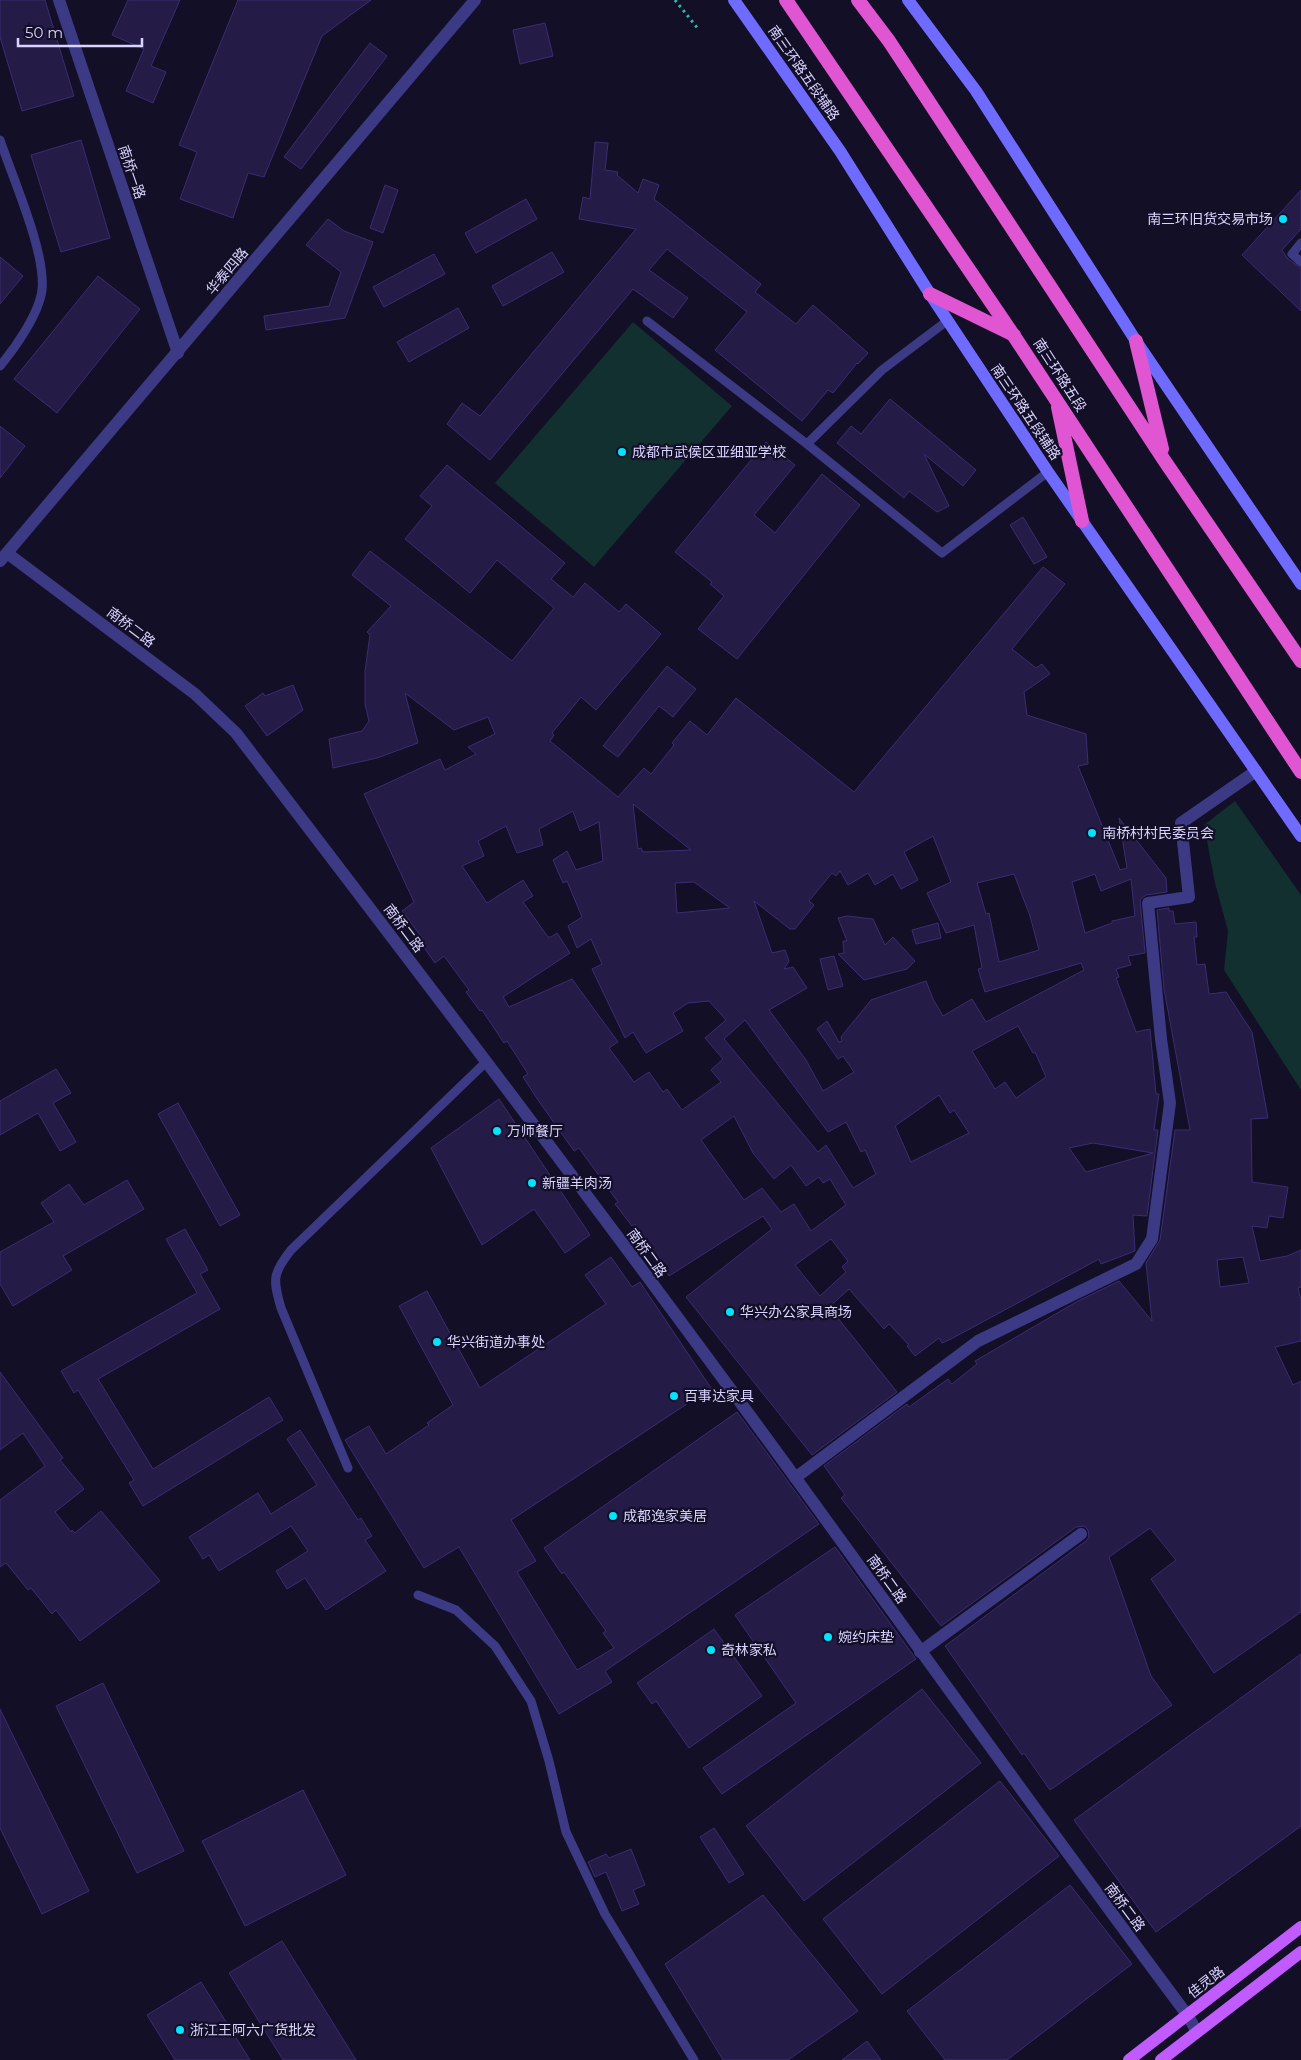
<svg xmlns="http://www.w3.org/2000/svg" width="1301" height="2060" viewBox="0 0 1301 2060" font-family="Montserrat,'Noto Sans SC',sans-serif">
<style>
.green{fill:#12302f}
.building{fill:#241b47;stroke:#3b2d73;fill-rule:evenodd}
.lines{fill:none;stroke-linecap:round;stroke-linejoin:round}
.path{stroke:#2fb8b0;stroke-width:3;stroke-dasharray:2.5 4;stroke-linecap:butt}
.service{stroke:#3d3a85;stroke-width:9}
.minor{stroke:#3d3a85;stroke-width:12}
.secondary{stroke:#6f6bff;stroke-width:12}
.primary{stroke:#c25bff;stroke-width:12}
.trunk{stroke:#e055d1;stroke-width:14}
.poi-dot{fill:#00e5ff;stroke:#130f26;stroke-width:2}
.labels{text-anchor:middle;stroke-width:4.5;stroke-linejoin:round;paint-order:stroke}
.street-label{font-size:14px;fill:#d9d4ff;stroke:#130f26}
.poi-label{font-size:14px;fill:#d9d4ff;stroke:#130f26;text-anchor:start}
</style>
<rect width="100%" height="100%" fill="#130f26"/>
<path class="green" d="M633,322L732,406L594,567L495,483Z
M1235,801L1301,895V1090L1224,970L1228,931L1215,883L1204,825Z"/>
<path class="building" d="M0,0H45L74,96L22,111L0,37Z
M128,0H180L151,66L166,72L153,103L126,91L144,49L112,35Z
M238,0H371L322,36L264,177L248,173L233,218L180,199L197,152L179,145Z
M545,23L553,56L520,64L513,30Z
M370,43L387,56L301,169L284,157Z
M81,140L110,238L61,252L31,155Z
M595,142L608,143L605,170L618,172L617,175L638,193L643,179L659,185L654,199L761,284L755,292L796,324L813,305L868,353L858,364L857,363L833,393L828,390L802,421L715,350L747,312L667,249L649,270L688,298L673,318L633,289L490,460L447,424L462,403L480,416L636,229L579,219L583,197L590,199Z
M385,185L398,190L383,233L370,228Z
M1301,190V229L1282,250L1288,259L1301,268V311L1242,255Z
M526,199L537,219L476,253L465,233Z
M328,219L344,231L373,242L345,318L266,330L264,316L329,306L341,272L306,245Z
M552,252L564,272L503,306L492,286Z
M434,254L445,274L384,307L373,287Z
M0,257L23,276L0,304Z
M98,276L140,309L57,413L14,379Z
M458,308L469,328L409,362L397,342Z
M890,399L976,470L963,486L924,454L949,506L937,512L909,491L904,498L837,443L851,426L861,434Z
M0,426L25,446L0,478Z
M766,442L795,465L754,515L775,533L822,474L860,505L737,659L698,629L724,596L710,584L712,582L675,552Z
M447,465L565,563L551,579L573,597L585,583L619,612L626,604L661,634L596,710L581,697L552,733L554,735L550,741L618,797L644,768L651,774L674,745L672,743L690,721L707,735L736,698L854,792L1043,567L1065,584L1012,649L1036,668L1042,664L1050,674L1024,692L1027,715L1086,734L1088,764L1078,766L1120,870L1127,868L1119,818L1166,878L1167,892L1146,895L1140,900L1145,953L1128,956L1131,965L1116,969L1119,977L1116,978L1136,1032L1150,1029L1156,1094H1159L1154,1130H1158L1147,1216L1133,1215L1135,1251L1101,1264L1099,1259L951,1339L942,1343L939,1338L915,1356L907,1346L909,1345L889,1324L884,1329L849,1289L829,1307L897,1392L812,1455L686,1297L772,1229L763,1216L669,1276L635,1224L632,1226L615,1204L618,1202L579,1148L574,1151L538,1100L523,1077L528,1074L507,1041L504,1043L482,1010L480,1011L466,992L469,990L444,956L435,963L423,946L426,943L402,911L414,902L364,794L440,759L445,770L476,754L468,747L495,734L488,717L454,730L405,693L418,743L377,758L333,768L329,739L362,731L369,721L365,704V671L370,635L367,632L391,606L352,575L370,551L512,661L554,608L497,560L470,593L405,539L432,506L420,496ZM633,804L691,850L643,852L641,848L638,849ZM573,811L580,831L599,822L603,861L576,870L567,851L553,860L563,883L567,881L582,917L568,926L577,948L591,939L602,964L592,969L625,1038L633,1032L646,1053L683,1031L673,1013L688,1003L709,1001L726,1020L705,1038L723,1059L711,1070L721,1082L682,1110L667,1089L663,1092L649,1072L634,1082L609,1048L618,1042L572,979L509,1007L503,997L570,953L557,933L551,937H548L523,902L533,896L523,880L487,903L462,866L484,856L478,841L506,826L517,853L543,845L539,829ZM933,836L951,882L927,893L946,933L974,925L982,968L978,969L985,992L1081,963L1084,970L986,1022L972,999L943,1016L933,999L926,981L871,1000L841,1037L842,1041L839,1042L827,1021L817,1029L838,1059L843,1056L854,1072L823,1091L806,1060L769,1010L807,988L793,967L784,969L789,961L785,950L772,953L754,901L790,929H795L814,905L809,901L832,873L836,876L840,871L848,885L868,873L875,885L893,874L901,889L918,880L904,852ZM1014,874L1030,916L1039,950L999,962L989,913L986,914L977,883ZM1095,874L1101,891L1131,879L1135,916L1112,921V923L1085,933L1072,882ZM694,882L730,908L677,913L675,883ZM745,1020L828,1132L846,1122L861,1152L865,1150L876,1174L853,1188L826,1145L818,1152L724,1039ZM1018,1026L1033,1053L1035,1052L1046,1077L1016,1098L1005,1082L995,1089L972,1051ZM939,1095L950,1113L954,1110L969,1133L911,1162L895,1126ZM734,1116L753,1153L774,1179L791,1165L806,1186L819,1177L823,1183L830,1179L846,1205L811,1231L794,1204L781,1212L762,1188L744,1200L701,1140ZM1093,1143L1153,1153L1086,1172L1069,1148ZM831,1239L848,1261L842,1267L846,1272L820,1296L795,1265Z
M1023,517L1047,557L1034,564L1010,525Z
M667,666L696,689L673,717L659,706L618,757L603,746Z
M293,685L303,710L267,736L245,706L263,693L265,696Z
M1169,908V911H1173L1175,924L1196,922L1197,937H1194L1197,965L1205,964L1209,994L1226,992L1252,1032L1268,1118L1251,1119L1252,1182L1288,1187L1283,1218L1269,1216L1267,1228L1252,1226L1260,1261L1287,1256L1301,1250V1287L1298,1288L1301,1300V1341L1275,1347L1293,1385L1301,1381V1612L1214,1673L1151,1579L1176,1560L1150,1528L1109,1557L1151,1676L1172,1705L1050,1790L1024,1753L1022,1755L945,1646L1086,1541L1089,1537L1088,1530L1084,1526L1076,1527L941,1626L841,1498L845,1495L824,1466L907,1404L909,1407L948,1379L952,1384L977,1364L975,1361L1078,1301L1119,1281L1152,1321L1146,1263L1160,1240L1175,1130H1190L1164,989L1157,910ZM1243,1257L1249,1283L1220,1287L1217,1260Z
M847,916L873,919L885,945L893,937L915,961L907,969L864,980L838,954L844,953L843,941H847L838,918Z
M938,923L941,938L916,944L912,930Z
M834,956L843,986L828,990L820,959Z
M56,1069L71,1093L53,1103L76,1142L60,1151L38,1113L0,1135V1101Z
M499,1099L590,1235L565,1253L534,1209L482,1245L431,1148Z
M178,1103L240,1215L220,1226L158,1114Z
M127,1180L144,1209L63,1256L72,1270L13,1306L0,1284V1252L54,1222L41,1203L69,1184L84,1205Z
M185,1229L208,1270L200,1274L220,1309L98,1379L153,1469L269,1397L283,1420L143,1506L129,1483L134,1480L78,1390L74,1393L61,1371L197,1293L166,1239Z
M611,1257L632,1287L640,1282L711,1388L511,1520L536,1561L517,1572L577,1670L614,1648L603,1633L606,1631L564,1572L562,1574L544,1548L737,1412L819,1524L605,1671L612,1682L559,1714L459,1547L424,1568L345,1440L369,1426L386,1454L429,1425L427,1423L453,1405L399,1306L427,1291L480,1388L606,1304L585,1275Z
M0,1372L63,1458L60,1460L84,1489L55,1512L71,1532L72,1530L75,1533L101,1511L160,1581L80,1641L56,1610L52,1614L31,1588L28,1590L6,1563L0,1567V1500L45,1466L23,1433L0,1450Z
M300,1430L358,1520L361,1518L372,1536L365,1540L386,1571L326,1610L305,1578L287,1589L276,1571L308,1551L291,1526L219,1571L209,1555L203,1559L189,1537L258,1493L271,1514L317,1485L287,1439Z
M835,1547L916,1659L722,1794L703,1768L796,1703L735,1615Z
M714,1629L762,1696L689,1748L656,1701L652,1704L637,1683Z
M1301,1654V1826L1156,1932L1074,1820Z
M103,1683L184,1851L137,1873L56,1706Z
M922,1689L981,1763L804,1901L746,1826Z
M0,1709L89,1891L42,1914L0,1828Z
M1000,1781L1059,1856L882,1994L823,1919Z
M303,1790L346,1875L245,1926L202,1841Z
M714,1828L744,1874L729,1883L700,1837Z
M631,1849L645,1885L633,1890L639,1904L622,1911L606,1872L595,1877L588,1862L606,1854L609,1858Z
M1070,1885L1132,1964L1007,2060H945L907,2011Z
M763,1895L858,2011L788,2060H723L665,1964Z
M282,1941L356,2060H283L229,1973Z
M201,1982L250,2060H175L147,2015Z
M867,2041L881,2060H842Z"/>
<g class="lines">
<path class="path" d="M675,0L699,30"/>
<path class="service" d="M0,140C13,179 46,252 42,290C39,314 15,348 0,366
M1301,243L1292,254L1301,262
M647,321L807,444L882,370L947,321
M807,444L942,553L1048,472
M348,1468L281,1308C273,1280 272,1274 291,1250L487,1061
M418,1595L456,1610L495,1646L531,1701L549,1761L566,1832L605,1914L694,2060"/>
<path class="minor" d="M59,0L178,353
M7,553L195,694L236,733C428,984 619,1235 805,1491C932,1666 1058,1842 1188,2016L1197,2032
M0,561L475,0
M795,1478L978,1341L1136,1264L1152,1239L1170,1103L1161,1039L1148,903L1189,897L1181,823L1256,771
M920,1652L1081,1534"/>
<path class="secondary" d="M734,0L840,151L930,294L1048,472L1301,836
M908,0L976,91L1136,341L1301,584"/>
<path class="primary" d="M1129,2060L1301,1927
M1161,2060L1301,1952"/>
<path class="trunk" d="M786,0L1014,336L1301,772
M858,0L889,41L1164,460L1301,661
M930,294L1014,335
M1136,341L1162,449
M1058,407L1082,521"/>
</g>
<g class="poi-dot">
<circle cx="1283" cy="219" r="5"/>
<circle cx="622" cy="452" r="5"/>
<circle cx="1092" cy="833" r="5"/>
<circle cx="497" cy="1131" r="5"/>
<circle cx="532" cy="1183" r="5"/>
<circle cx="730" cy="1312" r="5"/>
<circle cx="437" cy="1342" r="5"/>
<circle cx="674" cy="1396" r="5"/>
<circle cx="613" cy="1516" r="5"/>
<circle cx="828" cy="1637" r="5"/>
<circle cx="711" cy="1650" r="5"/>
<circle cx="180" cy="2030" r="5"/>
</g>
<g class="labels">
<g class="street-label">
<text transform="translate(804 73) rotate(55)" y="5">南三环路五段辅路</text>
<text transform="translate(132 172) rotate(71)" y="5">南桥一路</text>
<text transform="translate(227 271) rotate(-50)" y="5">华泰四路</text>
<text transform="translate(1060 375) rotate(57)" y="5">南三环路五段</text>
<text transform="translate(1026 412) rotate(56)" y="5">南三环路五段辅路</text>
<text transform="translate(131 627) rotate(37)" y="5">南桥二路</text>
<text transform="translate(404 928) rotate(53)" y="5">南桥二路</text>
<text transform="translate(647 1253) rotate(54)" y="5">南桥二路</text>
<text transform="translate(887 1579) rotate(54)" y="5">南桥二路</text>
<text transform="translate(1125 1907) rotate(53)" y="5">南桥二路</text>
<text transform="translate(1206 1982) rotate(-38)" y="5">佳灵路</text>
</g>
<g class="poi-label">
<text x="1273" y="224" text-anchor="end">南三环旧货交易市场</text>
<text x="632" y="457">成都市武侯区亚细亚学校</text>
<text x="1102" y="838">南桥村村民委员会</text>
<text x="507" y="1136">万师餐厅</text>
<text x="542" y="1188">新疆羊肉汤</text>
<text x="740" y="1317">华兴办公家具商场</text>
<text x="447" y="1347">华兴街道办事处</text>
<text x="684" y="1401">百事达家具</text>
<text x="623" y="1521">成都逸家美居</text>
<text x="838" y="1642">婉约床垫</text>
<text x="721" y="1655">奇林家私</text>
<text x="190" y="2035">浙江王阿六广货批发</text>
</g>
</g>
<path d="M18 38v8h124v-8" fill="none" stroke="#d9d4ff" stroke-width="2.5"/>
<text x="25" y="38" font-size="15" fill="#d9d4ff" stroke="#130f26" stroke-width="4" paint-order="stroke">50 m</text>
</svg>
